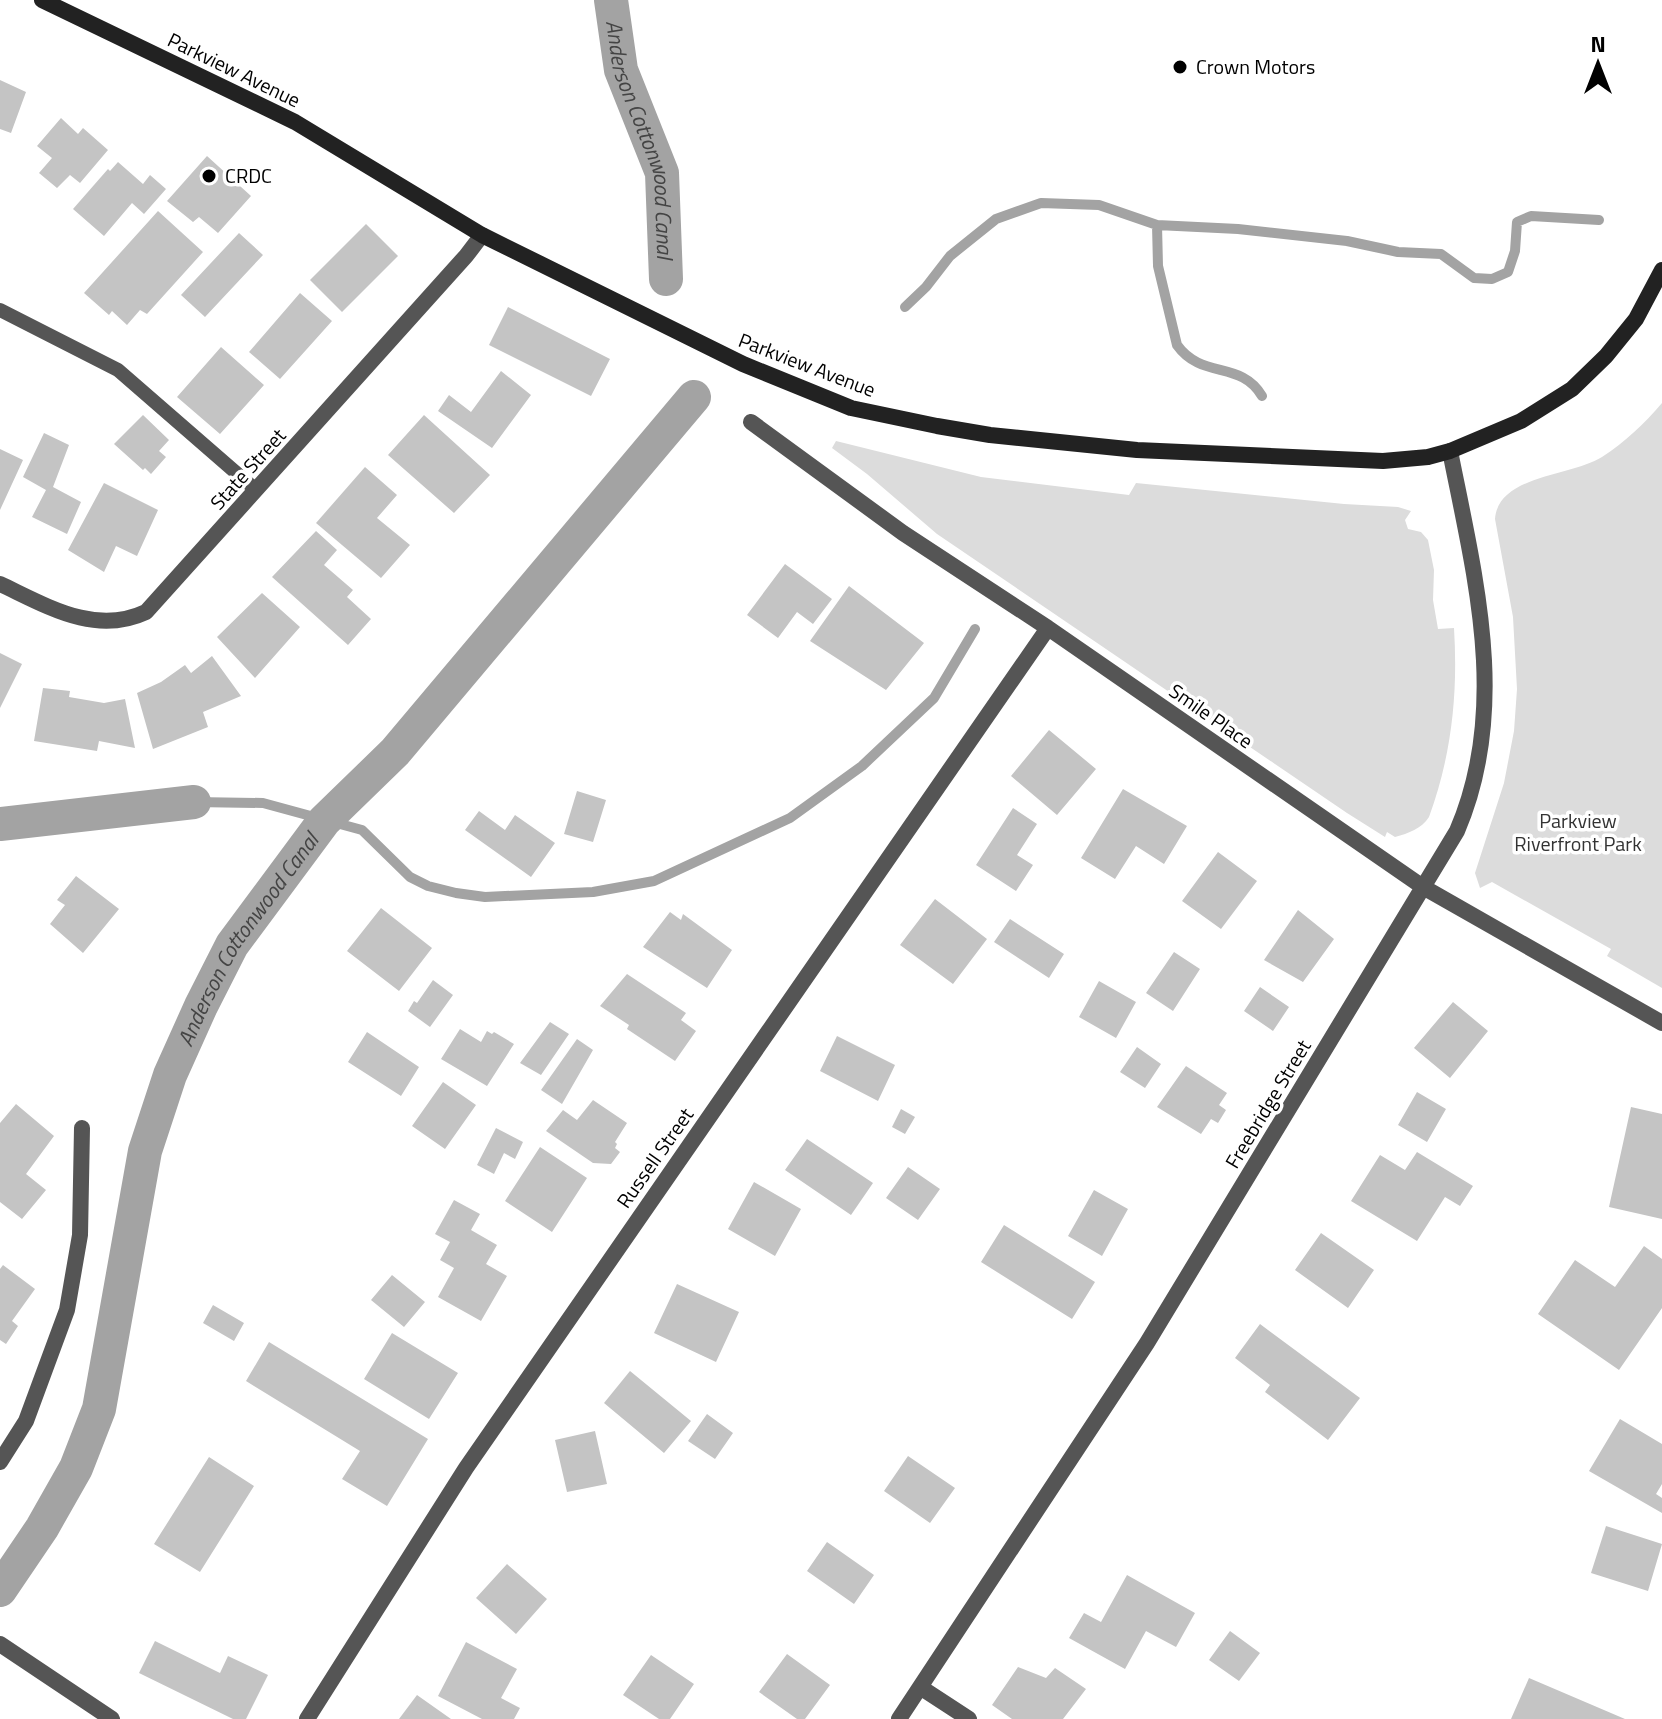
<svg xmlns="http://www.w3.org/2000/svg" width="1662" height="1719" viewBox="0 0 1662 1719" font-family="'Titillium Web',sans-serif">
<style>
.green{fill:#dcdcdc}
.lines{fill:none;stroke-linecap:round;stroke-linejoin:round}
.stream{stroke:#a3a3a3;stroke-width:10}
.canal{stroke:#a3a3a3;stroke-width:34}
.building{fill:#c4c4c4}
.lane{stroke:#555;stroke-width:14}
.street{stroke:#555;stroke-width:16}
.secondary{stroke:#222;stroke-width:16}
.poi-dot{fill:#000;stroke:#fff;stroke-width:3}
.labels{text-anchor:middle;stroke-width:7;stroke-linejoin:round;paint-order:stroke}
.poi-label{font-size:20px;fill:#000;stroke:#fff;text-anchor:start}
.street-label{font-size:20px;fill:#000;stroke:#fff}
.park-label{font-size:20px;fill:#333;stroke:#fff}
.water-label{font-size:22px;font-style:italic;fill:#444;stroke:#fff}
</style>
<rect width="100%" height="100%" fill="#fff"/>
<path class="green" d="M1662,403V988L1607,956L1611,949L1492,882L1480,888L1475,873L1504,783L1514,731L1517,689L1513,617L1495,519C1498,475 1572,476 1602,457C1624,443 1645,423 1662,403Z
M836,441L981,477L1129,495L1136,483L1344,504L1398,507L1411,511L1405,520L1408,529L1421,532L1428,540L1434,570L1433,600L1438,629L1454,628C1458,693 1452,754 1429,817C1421,829 1409,833 1395,837L1387,832L1385,837L1347,813L937,534L867,474L832,448Z"/>
<g class="lines">
<path class="stream" d="M1157,225L1158,266L1177,345C1202,380 1241,360 1262,396
M905,307L926,287L950,256L996,219L1041,203L1099,205L1157,225L1238,229L1347,241L1398,252L1441,254L1474,278L1492,279L1508,272L1515,251L1517,222L1531,216L1599,220
M194,802L263,803L362,830L410,877L428,886L456,893L485,897L593,892L654,881L790,818L862,766L934,698L975,629"/>
<g class="canal">
<path id="s1" d="M611,0L621,70L662,173L666,279"/>
<path d="M0,824L194,802"/>
<path id="s2" d="M0,1590L42,1528L76,1468L99,1409L145,1151L170,1075L201,1006L232,945L324,821L395,752L694,397"/>
</g>
</g>
<path class="building" d="M0,80L26,92L11,133L0,129Z
M61,118L78,134L83,128L108,150L80,183L70,175L57,188L39,173L52,158L37,146Z
M207,156L251,196L218,233L199,217L193,222L167,201Z
M118,162L143,184L150,175L166,189L144,214L132,203L104,236L73,209L108,169L110,171Z
M158,211L203,252L147,314L140,310L127,325L112,311L109,315L84,293Z
M366,224L398,256L342,312L310,280Z
M239,233L263,255L205,317L181,295Z
M300,293L332,321L280,379L249,352Z
M508,307L610,359L591,396L489,345Z
M221,347L264,385L220,434L177,397Z
M501,371L531,395L492,448L438,411L449,395L471,412Z
M143,415L169,440L159,451L166,457L151,474L145,468L143,470L114,444Z
M424,415L490,475L454,513L388,455Z
M44,433L69,445L53,487L81,502L67,534L32,517L46,490L23,477Z
M0,449L23,460L0,510Z
M365,467L397,495L377,518L410,545L381,578L316,523Z
M104,483L158,510L137,556L116,546L104,572L68,550Z
M316,531L337,550L324,565L353,590L347,597L371,619L348,645L272,577Z
M785,564L832,599L813,624L797,612L778,638L747,615Z
M849,586L924,643L886,690L810,641Z
M262,593L300,627L255,678L217,637Z
M0,653L22,664L0,708Z
M212,656L241,696L203,712L208,727L153,749L137,693L161,682L185,665L191,673Z
M43,688L70,691L69,697L104,703L125,699L135,748L99,741L97,751L34,741Z
M1049,730L1096,769L1057,815L1011,776Z
M1123,789L1187,826L1164,864L1136,846L1115,879L1081,858Z
M577,791L606,800L593,842L564,834Z
M1013,808L1037,824L1017,855L1033,865L1016,891L976,865Z
M479,811L505,830L515,815L555,843L531,877L465,830Z
M1218,852L1257,881L1221,929L1182,901Z
M76,876L119,909L83,953L50,924L65,905L57,900Z
M935,899L987,939L953,984L900,945Z
M381,908L432,948L399,991L347,951Z
M1298,910L1334,939L1303,982L1264,960Z
M670,912L681,920L683,914L732,950L707,988L643,947Z
M1010,919L1064,954L1049,978L994,942Z
M1174,952L1200,969L1173,1011L1146,993Z
M627,974L686,1013L681,1020L696,1031L675,1061L627,1029L629,1025L600,1006Z
M433,980L453,995L430,1027L408,1011L414,1001L417,1003Z
M1099,981L1136,1002L1116,1038L1079,1017Z
M1260,987L1289,1007L1273,1031L1244,1011Z
M1453,1002L1488,1031L1450,1078L1414,1048Z
M550,1022L569,1034L541,1075L520,1063Z
M460,1029L481,1042L487,1031L492,1034L494,1032L514,1044L487,1086L441,1059Z
M367,1032L419,1067L401,1096L348,1062Z
M837,1036L895,1065L878,1101L820,1071Z
M577,1039L593,1050L562,1104L541,1090Z
M1137,1047L1161,1064L1145,1088L1120,1072Z
M1186,1066L1227,1093L1219,1105L1226,1110L1218,1123L1211,1119L1201,1134L1157,1107Z
M443,1082L476,1105L445,1149L412,1126Z
M1417,1092L1446,1109L1427,1142L1398,1125Z
M593,1100L627,1123L615,1142L617,1144L615,1148L620,1152L611,1164L593,1163L546,1131L563,1110L577,1120Z
M16,1104L54,1136L26,1174L46,1190L22,1219L0,1202V1123Z
M1631,1107L1662,1114V1219L1609,1207Z
M901,1109L915,1117L905,1134L892,1127Z
M496,1128L523,1142L515,1159L504,1153L494,1174L477,1165Z
M807,1139L873,1183L851,1215L785,1170Z
M540,1147L587,1178L552,1232L505,1201Z
M1417,1152L1473,1186L1460,1206L1445,1197L1417,1241L1351,1201L1380,1155L1405,1170Z
M908,1167L940,1189L918,1220L886,1198Z
M754,1182L801,1209L775,1256L728,1229Z
M1094,1190L1128,1209L1102,1256L1068,1236Z
M454,1200L480,1214L471,1230L497,1245L486,1264L507,1276L481,1321L438,1297L454,1268L440,1260L450,1242L435,1234Z
M1004,1225L1095,1282L1072,1319L981,1262Z
M1321,1233L1374,1270L1348,1308L1295,1270Z
M1644,1246L1662,1259V1308L1619,1370L1538,1314L1575,1260L1615,1287Z
M3,1265L35,1289L12,1321L18,1326L6,1344L0,1340V1269Z
M392,1275L425,1302L404,1327L371,1300Z
M677,1284L739,1312L716,1362L654,1333Z
M213,1305L244,1323L234,1341L203,1323Z
M1260,1324L1360,1398L1328,1440L1265,1392L1270,1385L1235,1358Z
M392,1333L458,1373L429,1419L364,1379Z
M269,1342L428,1439L387,1506L342,1479L360,1451L246,1381Z
M630,1371L691,1421L664,1453L604,1403Z
M707,1414L733,1433L715,1459L688,1441Z
M1620,1419L1662,1444V1484L1656,1494L1662,1498V1513L1589,1471Z
M595,1431L607,1484L567,1492L555,1440Z
M908,1456L955,1488L930,1523L884,1491Z
M209,1457L254,1486L200,1572L154,1544Z
M1606,1526L1662,1544L1648,1591L1591,1573Z
M827,1542L874,1575L854,1604L807,1571Z
M507,1564L547,1599L516,1634L476,1598Z
M1127,1575L1195,1613L1176,1647L1146,1631L1125,1669L1069,1638L1084,1613L1101,1622Z
M1230,1631L1260,1653L1239,1681L1209,1660Z
M155,1641L220,1673L228,1656L268,1675L246,1719H233L139,1673Z
M466,1642L517,1669L501,1698L520,1708L514,1719H482L438,1696Z
M787,1654L830,1685L805,1719H797L759,1692Z
M651,1655L694,1684L670,1719H659L623,1695Z
M1018,1667L1046,1678L1055,1668L1086,1689L1063,1719H1012L992,1705Z
M1529,1678L1625,1719H1511Z
M417,1695L451,1719H399Z"/>
<g class="lines">
<path class="lane" d="M0,310L118,370L256,490"/>
<path class="street" d="M751,422L903,533L1048,628L1423,887L1662,1023
M0,584C47,606 95,636 146,612L466,256L482,235
M0,1462L26,1421L67,1310L80,1235L82,1128
M0,1644L112,1719
M920,1687L969,1719
M307,1719L466,1468L1048,628
M899,1719L1147,1343L1457,831C1510,708 1475,577 1450,451"/>
<path class="secondary" d="M42,0L295,122L482,235L743,364L851,408L937,426L990,435L1137,450L1383,461L1428,457L1450,451L1521,421L1572,389L1606,356L1636,319L1662,270"/>
</g>
<g class="poi-dot">
<circle cx="1180" cy="67" r="8"/>
<circle cx="209" cy="176" r="8"/>
</g>
<g class="labels">
<g class="poi-label">
<text x="1196" y="74">Crown Motors</text>
<text x="225" y="183">CRDC</text>
</g>
<g class="street-label">
<text transform="translate(234 70) rotate(26)" y="7">Parkview Avenue</text>
<text transform="translate(807 365) rotate(21)" y="7">Parkview Avenue</text>
<text transform="translate(248 469) rotate(-48)" y="7">State Street</text>
<text transform="translate(1211 716) rotate(35)" y="7">Smile Place</text>
<text transform="translate(1268 1104) rotate(-59)" y="7">Freebridge Street</text>
<text transform="translate(655 1158) rotate(-55)" y="7">Russell Street</text>
</g>
<g class="park-label">
<text x="1578" y="828">Parkview<tspan x="1578" dy="23">Riverfront Park</tspan></text>
</g>
<g class="water-label">
<text dy="8" stroke="none"><textPath href="#s1" startOffset="144">Anderson Cottonwood Canal</textPath></text>
<text dy="8" stroke="none"><textPath href="#s2" startOffset="706">Anderson Cottonwood Canal</textPath></text>
</g>
</g>
<g transform="translate(1598 64)" stroke="#ffffff" stroke-width="6" paint-order="stroke">
<path d="M0-6L14 30L0 20L-14 30Z" fill="#000000"/>
<text y="-12" font-size="22" font-weight="bold" text-anchor="middle" fill="#000000">N</text>
</g>
</svg>
